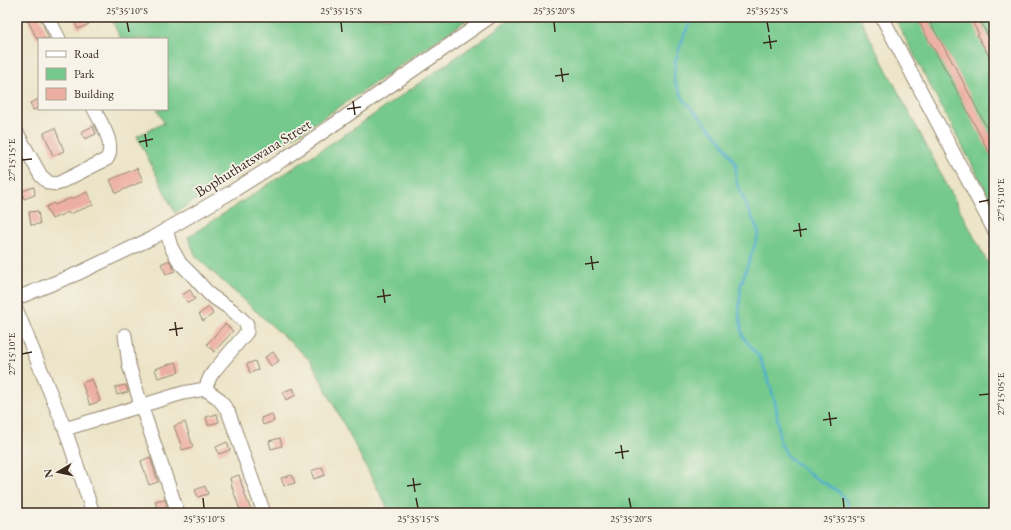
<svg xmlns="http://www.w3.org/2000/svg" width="1011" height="530" viewBox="0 0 1011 530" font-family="'EB Garamond',serif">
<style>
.green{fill:#75c98c;stroke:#587a55}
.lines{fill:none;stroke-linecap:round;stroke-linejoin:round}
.stream{stroke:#4dadcc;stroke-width:2.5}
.building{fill:#edafa2}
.minor-casing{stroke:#948772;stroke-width:15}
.minor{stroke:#fff;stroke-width:13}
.ticks{fill:none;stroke:#3b2a1e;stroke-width:1.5}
.labels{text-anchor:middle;stroke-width:3.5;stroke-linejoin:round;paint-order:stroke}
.street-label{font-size:15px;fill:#3b2a1e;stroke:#f7f3e8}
.neatline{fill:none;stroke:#3b2a1e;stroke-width:1.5}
.ticks-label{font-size:10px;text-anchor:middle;fill:#3b2a1e}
</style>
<rect width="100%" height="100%" fill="#f7f3e8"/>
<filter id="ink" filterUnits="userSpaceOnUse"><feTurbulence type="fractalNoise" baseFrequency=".025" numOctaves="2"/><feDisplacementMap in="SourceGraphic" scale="8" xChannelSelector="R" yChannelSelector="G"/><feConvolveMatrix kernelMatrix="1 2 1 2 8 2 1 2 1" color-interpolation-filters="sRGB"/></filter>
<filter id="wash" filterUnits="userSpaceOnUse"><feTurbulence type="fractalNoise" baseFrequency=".012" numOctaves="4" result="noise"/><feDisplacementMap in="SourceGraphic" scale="16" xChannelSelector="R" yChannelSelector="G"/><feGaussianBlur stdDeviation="0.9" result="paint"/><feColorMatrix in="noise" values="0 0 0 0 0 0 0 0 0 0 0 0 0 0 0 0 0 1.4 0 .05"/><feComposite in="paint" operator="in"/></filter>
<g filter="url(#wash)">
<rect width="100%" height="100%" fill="#ece4c7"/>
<path class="green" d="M110,17H471L341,106L175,213L137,136L164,123L157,109H167V39H121Z
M512,17H859L994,275V513H390L311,361L196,257L188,237L356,127L484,38Z
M894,17H994V206Z"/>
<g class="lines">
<path class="stream" d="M693,17L683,37L675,63L674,80L684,100L720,139L736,165V182L759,233L741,284L739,314L743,337L760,358L769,381L776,406L780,442L788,457L814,477L838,491L847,502L850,513"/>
</g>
<g id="blocks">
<path class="building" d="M26,17H40L49,39H37Z
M84,17H86L89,24L78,29L74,21Z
M916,17H927L959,74L994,142V162L955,87Z
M969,17H978L994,47V65L977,35L979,34Z
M39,99V108L33,110L30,103Z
M93,126L96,134L85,139L81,132Z
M55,128L64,151L53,156L44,133Z
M137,168L143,181L116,193L110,180Z
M34,187L35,195L24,199L22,191Z
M87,192L93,205L69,214L68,212L52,219L46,207L54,203L55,205L71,198L72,199Z
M38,211L40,224L31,225L29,212Z
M169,260L175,271L166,274L161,264Z
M190,290L195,299L188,303L182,295Z
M209,307L213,314L203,321L199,314Z
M225,324L233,331L214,352L207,344Z
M273,352L279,361L271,366L265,357Z
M255,361L258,370L250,373L247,364Z
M176,362L179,372L158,378L155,369Z
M92,379L100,401L90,405L82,383Z
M126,385L128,392L117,395L115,387Z
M293,388L296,395L286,400L283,392Z
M217,414L219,422L208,425L206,417Z
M272,414L274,421L263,425L261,418Z
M185,422L193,447L182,450L180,442L174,426Z
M280,438L282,446L271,449L269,441Z
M227,442L230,450L219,454L216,447Z
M150,457L158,482L149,485L141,461Z
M322,467L325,475L314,479L311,471Z
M239,475L244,492L252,513H241L232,487L230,478Z
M292,475L295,483L284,486L281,478Z
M205,486L208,494L198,497L195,490Z
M165,499L167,507L157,509L155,501Z"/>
</g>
</g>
<g filter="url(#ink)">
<use href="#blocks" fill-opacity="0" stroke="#948772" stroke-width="1"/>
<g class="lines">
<g class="minor-casing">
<path id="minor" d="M48,17L59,39
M882,17L994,230
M17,133L41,176L49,183L57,184L107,159C116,144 101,123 94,109
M166,229L171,247L180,263L193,276L210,295L232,310L247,324V332L214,371L210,377L205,389
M17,298L79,273L152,238L228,194L281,161L490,17
M17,311L65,429L93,513
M125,335L129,365L141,405L178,513
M65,429L183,393L205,389L218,398L228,411L264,513"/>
</g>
<use href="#minor" class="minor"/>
</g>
</g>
<path class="ticks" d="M127,22L129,32M341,22L342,32M554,22L555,32M767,22L769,32M769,35L771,49M763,43L777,41M561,68L563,82M555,76L569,74M353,101L355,115M347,109L361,107M145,134L147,147M139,142L153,139M22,160L32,159M979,202L989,200M799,223L801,237M793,231L807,229M591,256L593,270M585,264L599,262M383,289L385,303M377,297L391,295M175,322L177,336M169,330L183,328M22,354L32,352M979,395L989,394M829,412L831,426M823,420L837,418M621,445L623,459M615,453L629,451M413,478L415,492M407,486L421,484M203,498L204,508M416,498L418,508M629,498L631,508M843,498L844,508"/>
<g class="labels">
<g class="street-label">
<text transform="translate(253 158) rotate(-32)" y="5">Bophuthatswana Street</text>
</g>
</g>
<rect width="1011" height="530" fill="none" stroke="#f7f3e8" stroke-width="44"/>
<rect x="38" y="38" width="130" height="72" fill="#f7f3e8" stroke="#aca397"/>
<rect x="46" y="51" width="20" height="6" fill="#ffffff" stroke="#aca397"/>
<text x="74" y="58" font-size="12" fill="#3b2a1e">Road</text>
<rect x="46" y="68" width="20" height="12" fill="#75c98c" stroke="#aca397"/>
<text x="74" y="78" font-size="12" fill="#3b2a1e">Park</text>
<rect x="46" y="88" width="20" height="12" fill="#edafa2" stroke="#aca397"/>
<text x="74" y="98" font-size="12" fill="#3b2a1e">Building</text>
<g transform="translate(58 472) rotate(261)" stroke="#f7f3e8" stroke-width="3" paint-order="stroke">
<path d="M0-3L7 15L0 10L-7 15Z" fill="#3b2a1e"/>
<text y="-6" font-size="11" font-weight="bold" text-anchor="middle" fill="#3b2a1e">N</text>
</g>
<rect x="22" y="22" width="967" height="486" class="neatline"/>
<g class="ticks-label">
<text x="127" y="14">25°35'10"S</text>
<text x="341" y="14">25°35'15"S</text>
<text x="554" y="14">25°35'20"S</text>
<text x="767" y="14">25°35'25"S</text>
<text transform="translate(11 160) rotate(-90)" y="4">27°15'15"E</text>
<text transform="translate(1000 200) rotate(-90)" y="4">27°15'10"E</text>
<text transform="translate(11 354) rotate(-90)" y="4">27°15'10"E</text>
<text transform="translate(1000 394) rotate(-90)" y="4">27°15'05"E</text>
<text x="204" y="522">25°35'10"S</text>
<text x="418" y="522">25°35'15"S</text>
<text x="631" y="522">25°35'20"S</text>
<text x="844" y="522">25°35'25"S</text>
</g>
</svg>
